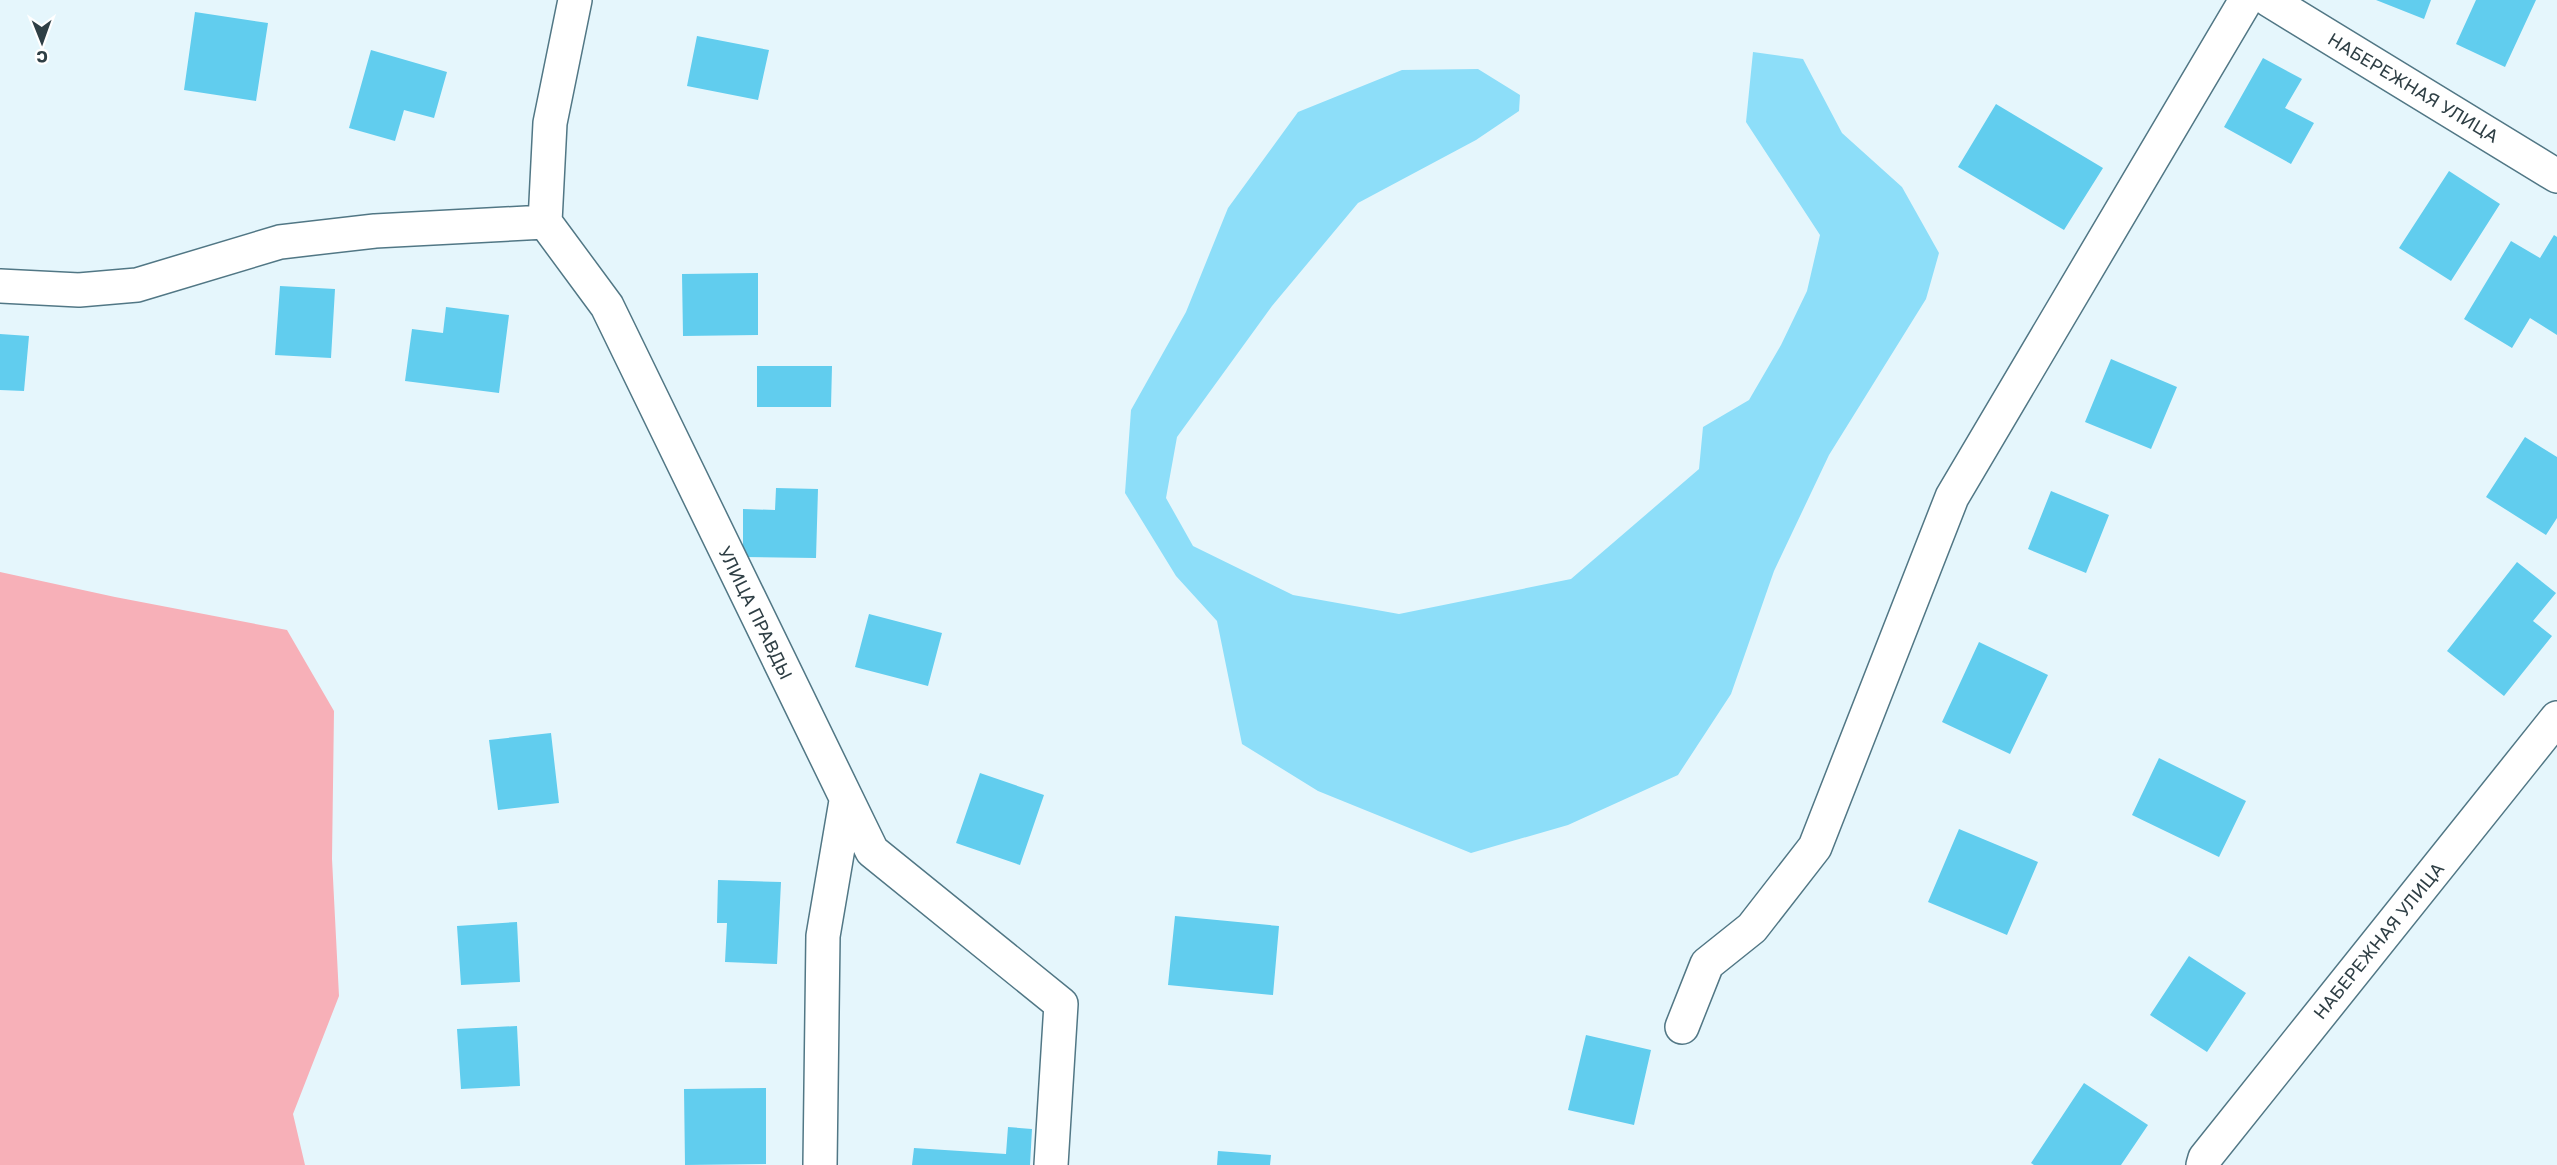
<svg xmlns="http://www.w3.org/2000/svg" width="2557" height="1165" viewBox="0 0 2557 1165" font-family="'Golos Text',sans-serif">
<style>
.green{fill:#f7b0b8}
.water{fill:#8ddef9}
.building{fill:#61cdee}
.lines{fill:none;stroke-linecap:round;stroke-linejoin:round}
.minor-casing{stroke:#517785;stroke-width:36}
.minor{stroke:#fff;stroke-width:33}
.labels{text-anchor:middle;stroke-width:5;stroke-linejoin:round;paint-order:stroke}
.street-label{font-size:18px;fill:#2f3f45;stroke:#fff}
</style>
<rect width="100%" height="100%" fill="#e5f6fc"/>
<path class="green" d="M0,572L115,597L287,630L334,711L332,859L339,996L293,1114L305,1165H0Z"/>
<path class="water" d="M1753,52L1803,59L1842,133L1902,187L1939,253L1926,299L1829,455L1774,571L1731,694L1678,775L1568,825L1471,853L1318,791L1242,744L1217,621L1176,576L1125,493L1131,410L1186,312L1228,208L1298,112L1402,70L1478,69L1520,95L1519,111L1476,140L1358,203L1272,306L1177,437L1166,498L1193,546L1293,595L1399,614L1571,579L1699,469L1703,427L1749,400L1781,345L1807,291L1820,235L1746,122Z"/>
<path class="building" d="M2376,0H2431L2424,19Z
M2476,0H2536L2505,67L2456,44Z
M195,12L268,23L256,101L184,90Z
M697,36L769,50L758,100L687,86Z
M371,50L447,72L434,118L404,110L395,141L349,128Z
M2263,58L2302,79L2285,108L2314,123L2291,164L2224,127Z
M1996,104L2103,168L2064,230L1958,167Z
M2449,171L2500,204L2451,281L2399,248Z
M2554,235L2557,237V335L2530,318L2512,348L2464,319L2511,241L2540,258Z
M758,273V335L683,336L682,274Z
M280,286L335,289L331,358L275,355Z
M446,307L509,315L499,393L405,381L412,329L443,333Z
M0,334L29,336L24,391L0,390Z
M2111,359L2177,387L2151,449L2085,422Z
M757,366H832L831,407H757Z
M2525,437L2557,457V518L2546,535L2486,497Z
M776,488L818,489L816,558L743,557V509L775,510Z
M2051,491L2109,515L2086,573L2028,549Z
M2517,562L2556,593L2533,621L2552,636L2504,696L2447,651Z
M869,614L942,633L928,686L855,667Z
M1979,642L2048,675L2010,754L1942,722Z
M551,733L559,803L498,810L489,740Z
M2159,758L2246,801L2219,857L2132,815Z
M980,773L1044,795L1020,865L956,843Z
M1959,829L2038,862L2007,935L1928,902Z
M718,880L781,882L777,964L725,962L727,923H717Z
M1175,916L1279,926L1273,995L1168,985Z
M517,922L520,982L461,985L457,926Z
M2189,956L2246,993L2207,1052L2150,1015Z
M517,1026L520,1086L461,1089L457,1029Z
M1586,1035L1651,1050L1634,1125L1568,1110Z
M2084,1083L2148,1125L2121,1165H2034L2031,1163Z
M766,1088V1164L685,1165L684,1089Z
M1008,1127L1032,1129L1030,1165H912L914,1148L1006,1154Z
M1218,1151L1271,1155L1270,1165H1217Z"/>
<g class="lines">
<g class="minor-casing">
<path id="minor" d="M575,0L550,123L545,222L607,306L872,851L1061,1004L1051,1165
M2269,0L2557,176
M0,286L79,290L137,285L280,242L375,231L545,222
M1682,1027L1707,964L1752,928L1815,847L1952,497L2246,0
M820,1165L823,936L846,801
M2203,1165L2205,1158L2557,718"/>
</g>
<use href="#minor" class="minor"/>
</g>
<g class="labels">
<g class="street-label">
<text transform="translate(2413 88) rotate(31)" y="6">НАБЕРЕЖНАЯ УЛИЦА</text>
<text transform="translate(755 613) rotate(64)" y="6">УЛИЦА ПРАВДЫ</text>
<text transform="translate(2379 941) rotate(-51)" y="6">НАБЕРЕЖНАЯ УЛИЦА</text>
</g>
</g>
<g transform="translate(42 42) rotate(179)" stroke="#ffffff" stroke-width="4.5" paint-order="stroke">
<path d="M0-4.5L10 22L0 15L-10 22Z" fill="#2f3f45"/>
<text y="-9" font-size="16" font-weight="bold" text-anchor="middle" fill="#2f3f45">С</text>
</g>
</svg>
